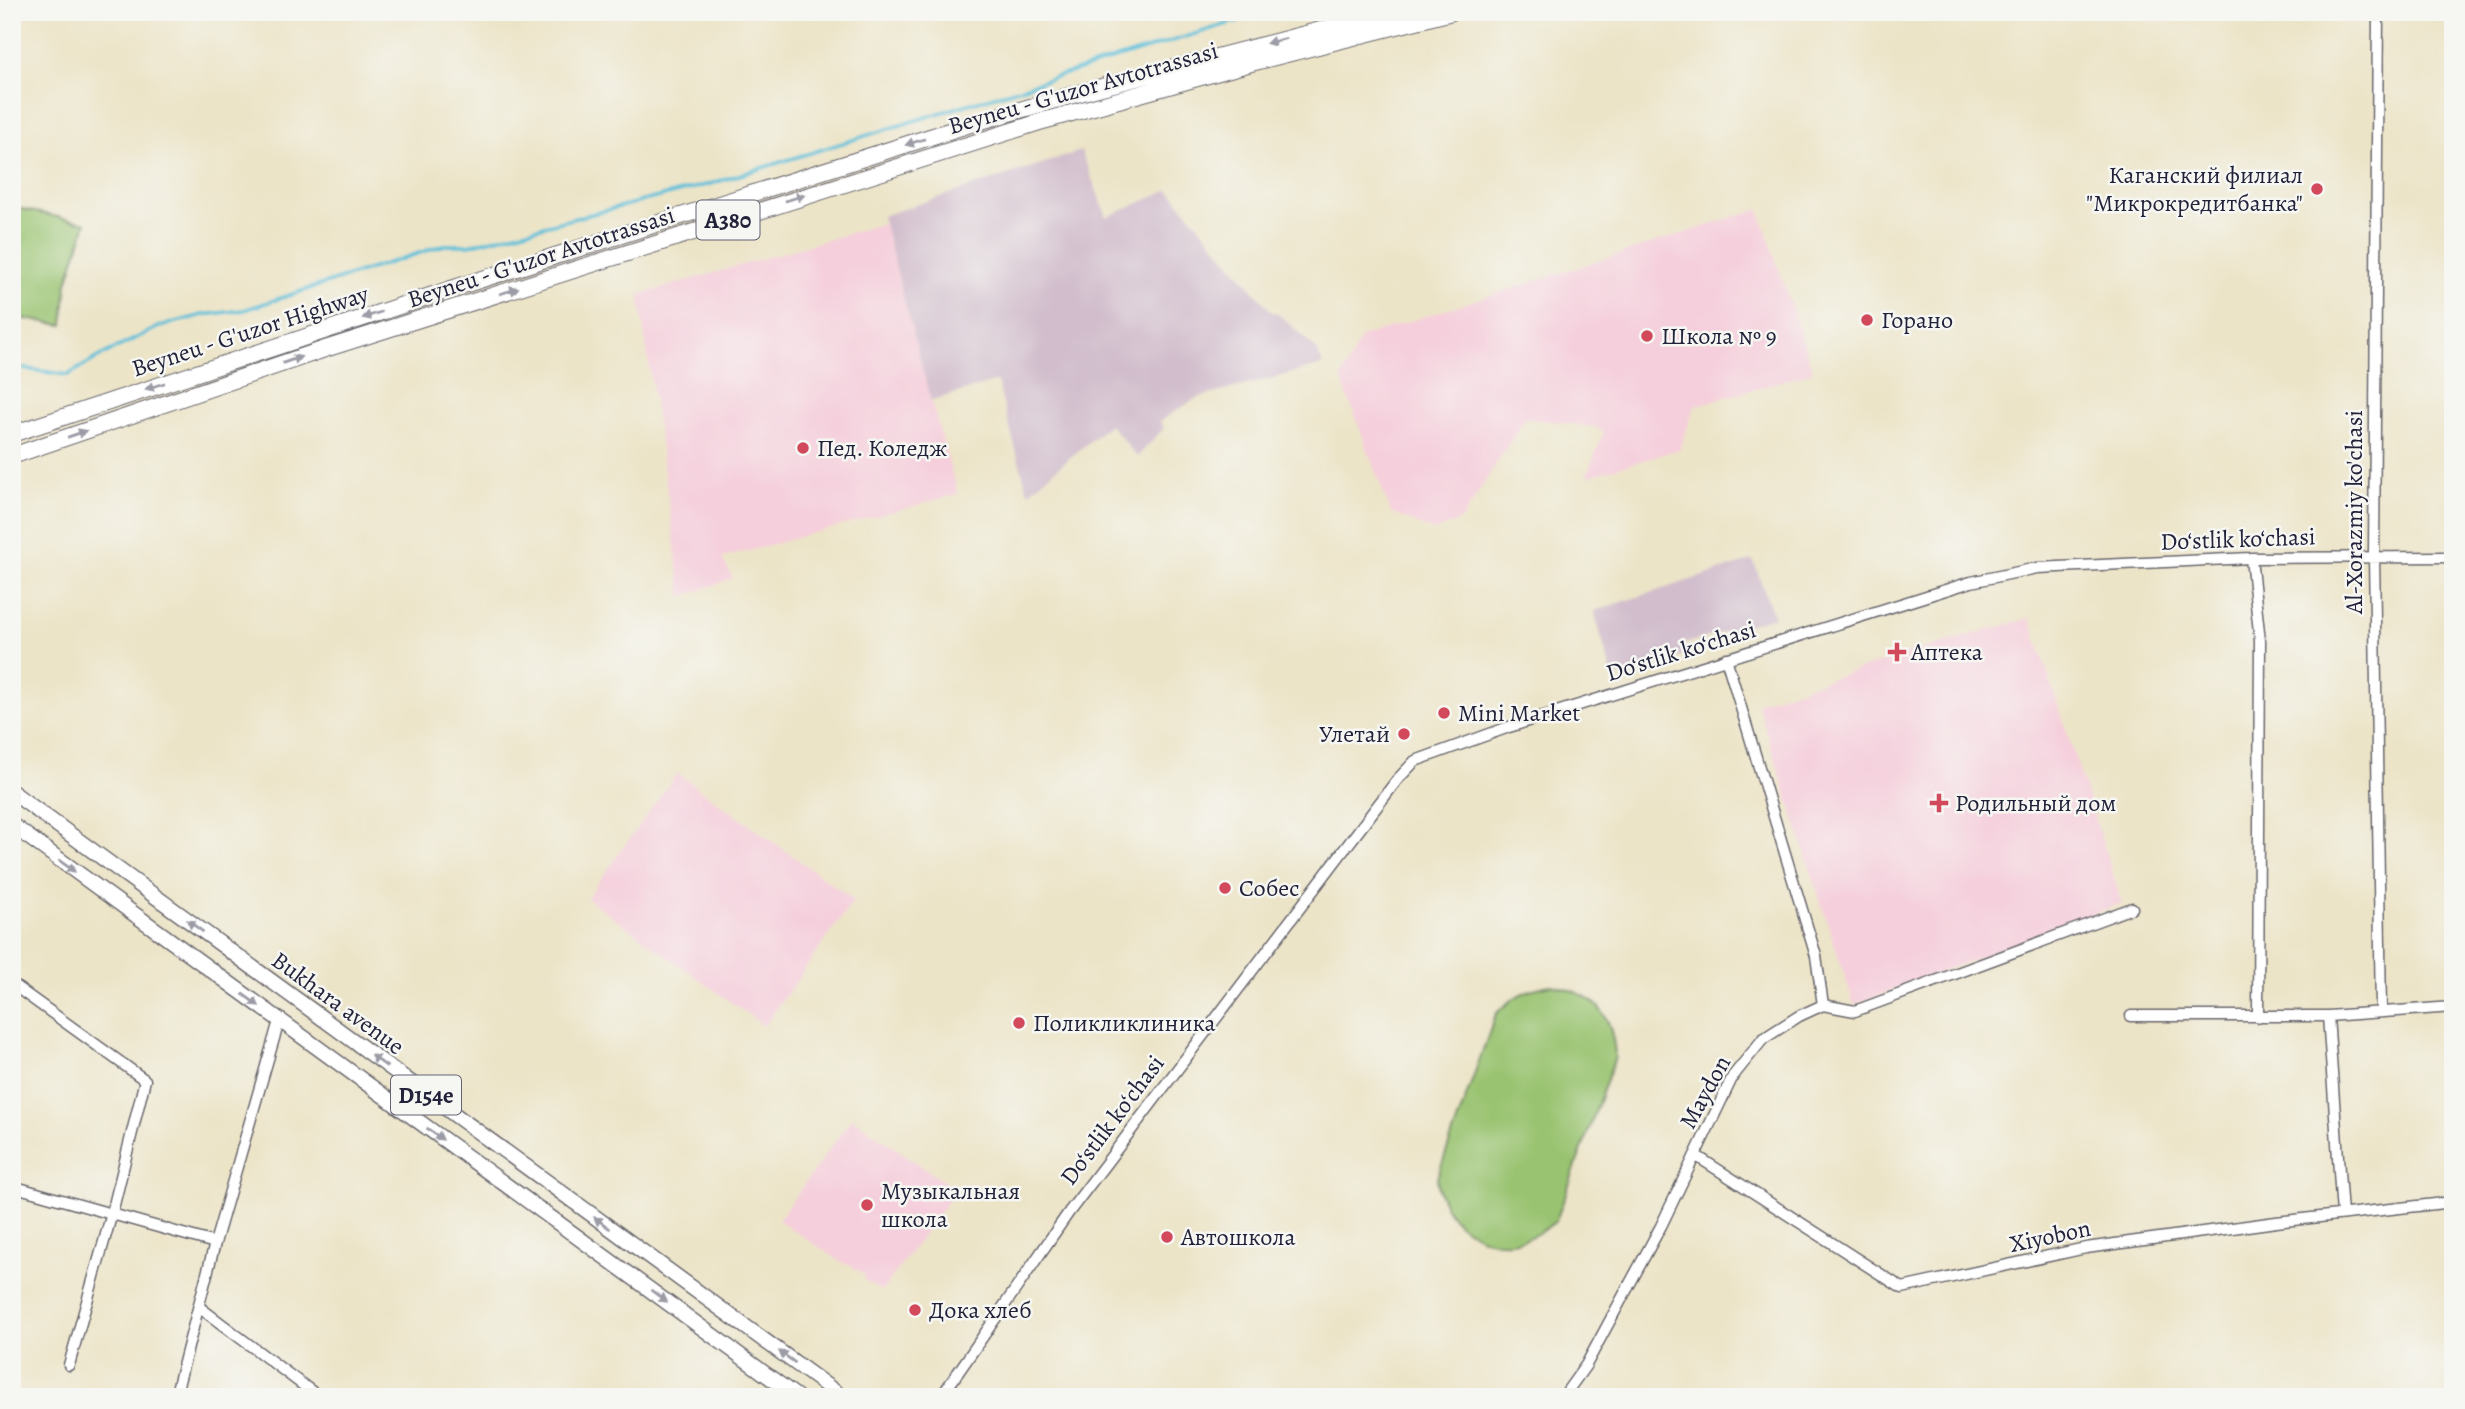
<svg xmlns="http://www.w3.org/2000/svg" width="2465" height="1409" viewBox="0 0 2465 1409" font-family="Alegreya,serif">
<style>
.built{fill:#f5cfdc}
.industrial{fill:#d1bdcc}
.green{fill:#99c36f;stroke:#5e7255;stroke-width:2}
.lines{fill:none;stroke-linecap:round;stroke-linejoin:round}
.stream{stroke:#5bbfda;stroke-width:3.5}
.minor-casing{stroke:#69666c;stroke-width:13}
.major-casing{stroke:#69666c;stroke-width:17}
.highway-casing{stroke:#69666c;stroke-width:18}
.minor{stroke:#fff;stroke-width:10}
.major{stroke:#fff;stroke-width:14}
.highway{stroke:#fff;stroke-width:16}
.oneway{fill:#9c9ca7}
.poi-dot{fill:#d1495b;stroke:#f6f6f2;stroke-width:2.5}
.labels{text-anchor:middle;stroke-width:5;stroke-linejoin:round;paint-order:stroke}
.shield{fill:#f6f6f2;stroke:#626272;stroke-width:2}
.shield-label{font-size:23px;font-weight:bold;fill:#22223b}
.street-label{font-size:24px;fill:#22223b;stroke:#f6f6f2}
.poi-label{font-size:24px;fill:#22223b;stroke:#f6f6f2;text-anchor:start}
</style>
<rect width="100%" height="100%" fill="#f6f6f2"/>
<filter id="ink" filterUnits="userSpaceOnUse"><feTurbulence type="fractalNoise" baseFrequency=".0143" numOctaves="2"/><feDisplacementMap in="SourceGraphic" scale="14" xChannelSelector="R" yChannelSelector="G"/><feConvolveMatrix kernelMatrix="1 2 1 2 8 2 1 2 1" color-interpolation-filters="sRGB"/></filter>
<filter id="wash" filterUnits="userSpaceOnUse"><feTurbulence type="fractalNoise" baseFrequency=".00686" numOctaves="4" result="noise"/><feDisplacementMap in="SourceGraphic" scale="28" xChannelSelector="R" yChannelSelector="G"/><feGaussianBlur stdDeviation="1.57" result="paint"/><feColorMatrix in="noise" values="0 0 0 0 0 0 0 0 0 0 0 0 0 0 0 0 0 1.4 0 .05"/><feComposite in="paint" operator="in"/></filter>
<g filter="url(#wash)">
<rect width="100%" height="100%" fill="#ece4c7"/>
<path class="built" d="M1759,209L1813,372L1695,406L1680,449L1586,477L1604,432L1595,427L1525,418L1461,520L1434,531L1391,513L1341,378L1361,337Z
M884,223L931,401L958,494L722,558L733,578L682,597L639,295Z
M2030,618L2122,903L1854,1005L1757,703L1909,653Z
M677,773L854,900L764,1026L587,898Z
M852,1118L956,1190L882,1291L863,1279L865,1275L848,1264L846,1265L778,1220Z"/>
<path class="industrial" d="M1081,151L1107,217L1169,190L1271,311L1281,316L1317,350L1323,365L1197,398L1160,421L1164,428L1137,457L1110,424L1028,493L997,381L931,401L882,216Z
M1753,560L1774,617L1681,645L1683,656L1613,678L1594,611Z"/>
<path class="green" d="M12,207L86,223L67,283L63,325L12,317Z
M1551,985C1595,993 1613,1013 1615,1057L1556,1221C1544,1230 1533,1238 1517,1241C1487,1247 1453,1228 1442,1199C1439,1193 1438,1185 1437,1178L1496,1014C1513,996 1527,989 1551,985Z"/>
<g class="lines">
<path class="stream" d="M12,367L68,375L104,354L161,326L203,315L244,310L444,245H469L710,184L1266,12"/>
</g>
</g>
<g filter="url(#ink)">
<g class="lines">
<g class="minor-casing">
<path id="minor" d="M2378,12L2374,556L2381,1012
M2251,558L2260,641L2258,1017
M12,984L145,1080L112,1213L69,1365
M1823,1005L1855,1011L2132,908
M2131,1016H2328L2453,1007
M2328,1016L2342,1214
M1695,1155L1902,1288L2086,1248L2276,1222L2453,1202
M12,1186L215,1243
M199,1307L319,1397
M175,1397L215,1243L279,1021
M941,1397L1069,1212L1397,780L1415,761L1509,727L1971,582L2037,568L2251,558L2453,557
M1563,1397L1586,1365L1661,1226L1733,1076L1763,1039L1799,1016L1823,1005L1816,956L1726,658"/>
</g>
<g class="major-casing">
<path id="major" d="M12,792L842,1397
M12,825L797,1397"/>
</g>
<g class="highway-casing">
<path id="highway" d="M12,434L451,289L977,122L1094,89L1390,12
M12,456L325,349L1043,121L1251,63L1452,12"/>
</g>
<use href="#minor" class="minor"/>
<use href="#major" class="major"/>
<use href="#highway" class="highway"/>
</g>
<defs><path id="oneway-solid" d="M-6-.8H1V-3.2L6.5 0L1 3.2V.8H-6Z" transform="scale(1.75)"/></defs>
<g class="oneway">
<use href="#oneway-solid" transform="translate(1276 41) rotate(166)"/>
<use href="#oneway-solid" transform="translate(915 142) rotate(162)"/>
<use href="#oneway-solid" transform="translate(795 198) rotate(-17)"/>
<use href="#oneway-solid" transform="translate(509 291) rotate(-18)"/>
<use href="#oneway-solid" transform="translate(372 315) rotate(162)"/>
<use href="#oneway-solid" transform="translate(292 360) rotate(-19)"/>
<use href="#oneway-solid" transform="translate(155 386) rotate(162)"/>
<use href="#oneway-solid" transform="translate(77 434) rotate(-19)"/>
<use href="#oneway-solid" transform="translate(67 866) rotate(36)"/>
<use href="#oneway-solid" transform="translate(195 926) rotate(-144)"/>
<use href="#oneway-solid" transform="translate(251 1000) rotate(36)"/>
<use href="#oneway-solid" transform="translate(379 1061) rotate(-144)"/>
<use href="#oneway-solid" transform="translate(435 1134) rotate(36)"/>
<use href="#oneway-solid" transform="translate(602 1223) rotate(-144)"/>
<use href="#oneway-solid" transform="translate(659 1296) rotate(36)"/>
<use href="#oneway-solid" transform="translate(787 1357) rotate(-144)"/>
</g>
</g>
<g class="poi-dot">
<circle cx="2317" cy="189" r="7"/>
<circle cx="1867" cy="320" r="7"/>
<circle cx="1647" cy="336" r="7"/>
<circle cx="803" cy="448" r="7"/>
<path d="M1893.5 641.5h7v7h7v7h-7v7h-7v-7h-7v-7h7z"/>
<circle cx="1444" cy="713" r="7"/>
<circle cx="1404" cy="734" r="7"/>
<path d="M1935.5 792.5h7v7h7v7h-7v7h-7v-7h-7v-7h7z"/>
<circle cx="1225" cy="888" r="7"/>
<circle cx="1019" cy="1023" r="7"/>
<circle cx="867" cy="1205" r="7"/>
<circle cx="1167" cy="1237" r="7"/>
<circle cx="915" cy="1310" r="7"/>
</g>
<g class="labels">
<g class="shield">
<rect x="696.5" y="200.5" width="63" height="39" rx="5"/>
<rect x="391" y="1075.5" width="70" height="39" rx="5"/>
</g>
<g class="shield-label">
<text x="728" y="228">A380</text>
<text x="426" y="1103">D154e</text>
</g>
<g class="street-label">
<text transform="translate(1083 88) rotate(-16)" y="8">Beyneu - G'uzor Avtotrassasi</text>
<text transform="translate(541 257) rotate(-18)" y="8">Beyneu - G'uzor Avtotrassasi</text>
<text transform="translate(250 331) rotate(-18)" y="8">Beyneu - G'uzor Highway</text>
<text transform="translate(2354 512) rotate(-90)" y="8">Al-Xorazmiy ko'chasi</text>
<text transform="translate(2238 539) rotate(-2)" y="8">Do‘stlik ko‘chasi</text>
<text transform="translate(1681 651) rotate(-17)" y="8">Do‘stlik ko‘chasi</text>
<text transform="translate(338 1003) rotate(36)" y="8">Bukhara avenue</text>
<text transform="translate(1705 1092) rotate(-61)" y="8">Maydon</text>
<text transform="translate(1112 1120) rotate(-53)" y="8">Do‘stlik ko‘chasi</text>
<text transform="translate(2050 1236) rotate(-12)" y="8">Xiyobon</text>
</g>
<g class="poi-label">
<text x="2303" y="183" text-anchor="end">Каганский филиал<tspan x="2303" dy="28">"Микрокредитбанка"</tspan></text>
<text x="1881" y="328">Горано</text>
<text x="1661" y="344">Школа № 9</text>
<text x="817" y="456">Пед. Коледж</text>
<text x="1911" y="660">Аптека</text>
<text x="1458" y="721">Mini Market</text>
<text x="1390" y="742" text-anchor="end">Улетай</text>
<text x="1955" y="811">Родильный дом</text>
<text x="1239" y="896">Собеc</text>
<text x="1033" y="1031">Поликликлиника</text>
<text x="881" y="1199">Музыкальная<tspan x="881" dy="28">школа</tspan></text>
<text x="1181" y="1245">Автошкола</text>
<text x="929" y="1318">Дока хлеб</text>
</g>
</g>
<rect width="2465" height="1409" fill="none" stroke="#f6f6f2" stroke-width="42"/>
</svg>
